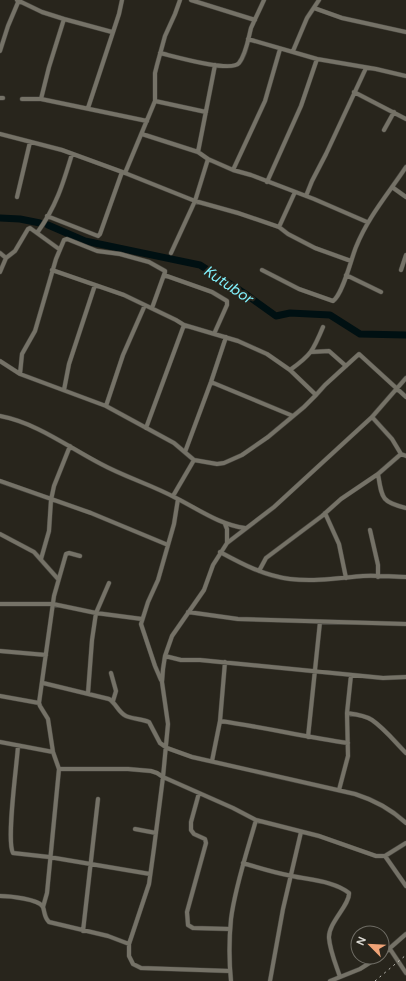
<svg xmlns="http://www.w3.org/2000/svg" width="406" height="981" viewBox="0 0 406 981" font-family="'DM Sans',sans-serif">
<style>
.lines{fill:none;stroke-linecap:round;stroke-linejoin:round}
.river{stroke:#001012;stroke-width:7}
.minor-casing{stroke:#45433c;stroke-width:5}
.minor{stroke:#757267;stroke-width:4}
.rail{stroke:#c3c1ba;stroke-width:1;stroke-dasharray:2 4;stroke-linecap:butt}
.labels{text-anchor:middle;stroke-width:4;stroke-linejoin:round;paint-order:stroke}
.water-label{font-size:15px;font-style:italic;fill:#81f2fe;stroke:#28251c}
</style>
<rect width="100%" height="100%" fill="#28251c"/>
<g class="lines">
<path class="river" d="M0,218L20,219L40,223
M48,225L85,241L200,265L244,293L276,316L290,313L330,315L360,334L406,335"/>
<g class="minor-casing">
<path id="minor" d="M17,0L42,12L64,19
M191,0L255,20
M314,8L342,18L406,32
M248,39L317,59L376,69L406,76
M0,51L8,26L19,0
M293,51L307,18L319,0
M160,53C173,56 231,73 239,63C246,54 248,40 251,28C255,19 260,9 264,0
M354,92L406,119
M0,98H3
M22,99H41L147,121
M41,99L49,67L64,19L112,32
M155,101L206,112
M88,108L119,14L122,0
M384,130L394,112
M0,134L62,150L125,173L195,201L238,213L279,227L288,234L315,248L351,261
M142,134L198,152L208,159L233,170L251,175L314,199L367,222
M198,152L215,65
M233,170L265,101L280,49
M125,173L155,101V73L157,65L165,36L175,14L180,0
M267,182L301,106L317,59
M392,187L406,197
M306,196L312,181L326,154L366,68
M17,197L30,142
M47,216L98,236L100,234L122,172
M279,227L295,192
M37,233C56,207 63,184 72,154
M0,253L6,258
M171,253L195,201L208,159
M52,270L124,295L176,320L184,325L238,341L267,354L290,370L316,395
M262,270L299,289L333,301C343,294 351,259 356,247C368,217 388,194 406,167
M401,270L406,255
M0,272L6,258L15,251L28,229L30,228L59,249
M164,275L212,292L227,301V305L214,334
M346,275L381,292
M152,308L165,272
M311,352L329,351L346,366
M0,361L20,374L106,406L174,443L194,460L217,464L224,463L242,455L268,437L304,407L316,395L325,385L359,354L406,397
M290,370C311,355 313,351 323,327
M20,374L22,354L35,331L56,259L64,240L67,239L97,251L120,254L149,262L165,271
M211,382L293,416
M64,390L69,364L95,285
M106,406L123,355L145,305
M0,416C37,423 68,447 101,464C125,477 152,485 176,498C198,509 220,525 245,528
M372,417L392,439L401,454L406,456
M146,428L184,325
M185,452L211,382L226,337
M378,474C382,498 381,502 406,508
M0,481L91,513L168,545
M173,496L194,460
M325,513L339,544L346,578
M225,524L227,529V543
M370,530L378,565V577
M0,534L34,552L58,579
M220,552C242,564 265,576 290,579C315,582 339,578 363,576C377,575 392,577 406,577
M41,559L49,531L51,500L54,486L70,446
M259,571L266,558L322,516L341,499L378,474L401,454
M0,604H53L96,613L142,619
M188,612L238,619L406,624
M0,651L46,655
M165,656L181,660H200L383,678L406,677
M111,673L116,691L113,701
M161,680L155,666L141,624L148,602L158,580L174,524L178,499
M43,683L109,699C116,703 118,712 126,716C133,719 142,719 149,722L160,743L167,748L192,757L355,794C374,800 391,809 406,823
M88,693L92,640L96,613L109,583
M0,696L39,703
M347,713C355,714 365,715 372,720C385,729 395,742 406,753
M220,721C263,727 305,737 348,743
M308,737L320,622
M0,742L53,752
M18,746C17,764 6,841 13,853L49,857L150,874
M212,761L220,721L225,662
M59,769H128L151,771L157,773L163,777L233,808L256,820L319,836L376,856H385L406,843
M339,790L348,756L347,713L351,675
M199,793L191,822V830L194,834L205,839L206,843L187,912L188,925L193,928L230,929
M135,829L156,833
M385,856L406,886
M243,863C259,868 276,873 292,876C310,880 334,881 349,893C350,905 328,923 329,938C330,951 336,965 340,977
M0,896C9,896 39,899 43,907C45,913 44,917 49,922L108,936L129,944
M43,907L47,893L59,769L53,752L48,719L40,706L39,703L54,596L66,554L69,553L80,556
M83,931L98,799
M390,949L406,973
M382,955L406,934
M230,971L141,968L133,964L129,956V944L149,884L154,848L163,777L168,724L162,682L163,669L165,656L172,636L204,590L213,565L227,543L274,507L372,417L406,378
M231,981C229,961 229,940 231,919C235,887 247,852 256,820
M270,981L283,909L301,832
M330,981L360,969L379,957"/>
</g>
<use href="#minor" class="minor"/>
<path class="rail" d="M375,981L406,955"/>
</g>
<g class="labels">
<g class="water-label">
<text transform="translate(229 285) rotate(34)" y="5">Kutubor</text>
</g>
</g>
<g transform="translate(370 945) rotate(294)"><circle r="19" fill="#28251c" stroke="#6f6d65"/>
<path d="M0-3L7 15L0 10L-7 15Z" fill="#efa377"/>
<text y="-6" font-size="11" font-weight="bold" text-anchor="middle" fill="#dad8d2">N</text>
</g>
</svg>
